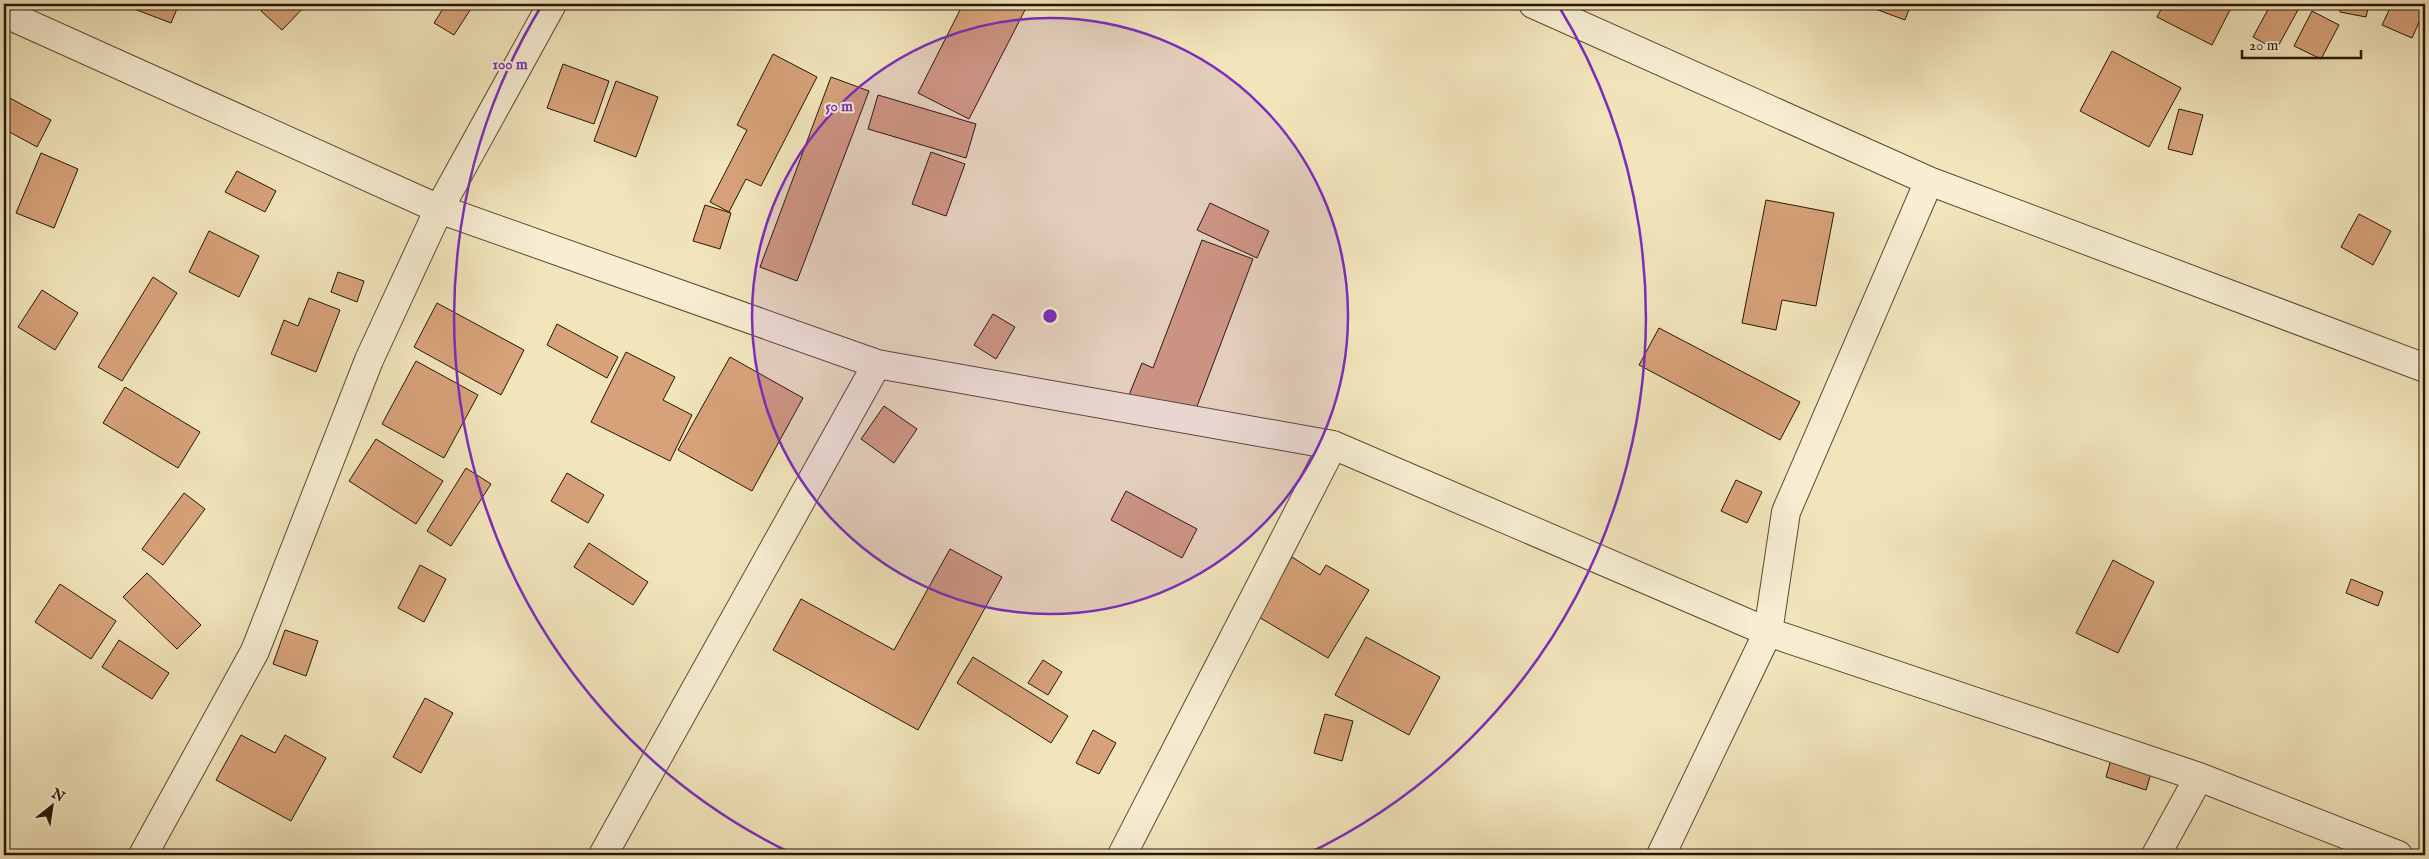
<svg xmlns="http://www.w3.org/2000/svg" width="2429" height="859" viewBox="0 0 2429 859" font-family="'IM FELL English',serif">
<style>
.building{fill:#d7a27a;stroke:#261604}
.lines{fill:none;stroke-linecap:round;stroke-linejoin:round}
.minor-casing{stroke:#594a32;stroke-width:30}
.minor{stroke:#f7eed3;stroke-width:28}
.ring{fill:none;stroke:#7b2cbf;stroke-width:2.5}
.centre{fill:#7b2cbf;stroke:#f7eed3;stroke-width:2.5}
.ring-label{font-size:15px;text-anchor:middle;font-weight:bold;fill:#7b2cbf;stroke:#f7eed3;stroke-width:4;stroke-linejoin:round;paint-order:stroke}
</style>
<rect width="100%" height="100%" fill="#f2e5bc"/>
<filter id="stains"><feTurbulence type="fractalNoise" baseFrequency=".004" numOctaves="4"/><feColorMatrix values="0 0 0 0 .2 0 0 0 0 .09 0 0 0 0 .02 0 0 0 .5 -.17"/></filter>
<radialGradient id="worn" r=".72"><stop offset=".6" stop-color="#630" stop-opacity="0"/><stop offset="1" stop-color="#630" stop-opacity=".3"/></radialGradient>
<path class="building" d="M121,4H179L171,23Z
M268,4H307L282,30L261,11Z
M446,4H474L454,35L434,23Z
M963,4H1016L1026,8L969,119L918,93Z
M1862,4H1911L1905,20Z
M2164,4H2233L2212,45L2157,17Z
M2271,4H2291L2299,8L2276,50L2253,37Z
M2341,4H2369L2366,17L2340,12Z
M2392,4H2425V9L2412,38L2382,25Z
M2312,11L2339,25L2321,59L2294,46Z
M2112,51L2181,88L2149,147L2080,111Z
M773,54L817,77L761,186L746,179L729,212L710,202L747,130L737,125Z
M563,64L609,81L594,124L547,108Z
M831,77L869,91L797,281L760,267Z
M616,81L658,97L636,157L594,141Z
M4,95L51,120L37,147L4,129Z
M878,95L976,124L966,158L868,129Z
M2179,109L2203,115L2192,155L2168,149Z
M931,152L965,164L946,216L912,204Z
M41,153L78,169L54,228L16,213Z
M237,171L276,191L265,212L225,192Z
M1766,200L1834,213L1816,306L1782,300L1776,330L1742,323Z
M1210,203L1269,231L1257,258L1197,230Z
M705,205L731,213L720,249L693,241Z
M2359,214L2391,231L2373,265L2341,247Z
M209,231L259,256L239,297L189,272Z
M1202,240L1253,259L1188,430L1125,405L1142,363L1153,368Z
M338,272L364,281L357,302L331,292Z
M153,277L177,293L122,381L98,367Z
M42,290L78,313L55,350L18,327Z
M309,298L340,310L316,372L271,354L284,320L298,326Z
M437,303L524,350L501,395L414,347Z
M993,314L1015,327L996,359L974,345Z
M557,324L618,357L607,378L547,345Z
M1659,328L1800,402L1780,440L1639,365Z
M626,352L675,377L663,400L692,415L670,461L591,422Z
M730,357L803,398L752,491L678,450Z
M416,361L478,395L444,458L382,424Z
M125,387L200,432L178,468L103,423Z
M884,406L917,429L894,463L861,439Z
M376,439L443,481L416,524L349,481Z
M466,468L491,484L451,546L427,531Z
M567,473L604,495L588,523L551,501Z
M1736,480L1762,492L1747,523L1721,511Z
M1126,491L1197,529L1182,558L1111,520Z
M184,493L205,509L163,565L142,549Z
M589,543L648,582L633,605L574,567Z
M950,549L1002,577L918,730L773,650L801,599L894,650Z
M1292,557L1320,575L1326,565L1369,590L1328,658L1257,616Z
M2113,560L2154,582L2118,653L2076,633Z
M420,565L446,579L424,622L398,608Z
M147,573L201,625L177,649L123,597Z
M2351,579L2383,592L2378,606L2346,593Z
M60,584L116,621L91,659L35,622Z
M285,630L318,641L306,676L273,664Z
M1366,637L1440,677L1409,735L1335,695Z
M119,640L169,673L152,699L102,667Z
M973,657L1068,716L1051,743L957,683Z
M1043,660L1062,672L1048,695L1028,683Z
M425,698L453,713L421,773L393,757Z
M1325,714L1353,721L1342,761L1314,753Z
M1093,730L1116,743L1099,774L1076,763Z
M241,735L275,753L285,735L326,758L291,821L216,780Z
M2117,738L2158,750L2146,790L2106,777Z"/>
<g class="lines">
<g class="minor-casing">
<path id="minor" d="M1533,4L1929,181L2425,368
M4,13L439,209L877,364L1333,445L1768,632L2199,777L2398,855
M143,855L255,651L369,360L439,209L552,4
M603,855L877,364
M1122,855L1333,445
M1661,855L1768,632L1786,512L1929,181
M2156,855L2199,777"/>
</g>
<use href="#minor" class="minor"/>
</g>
<circle cx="1050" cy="316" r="298" fill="#7b2cbf" fill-opacity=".12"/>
<g class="ring">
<circle cx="1050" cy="316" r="298"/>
<path d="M793 854A596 596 0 0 1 542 5M1558 5A596 596 0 0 1 1307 854"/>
</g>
<circle cx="1050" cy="316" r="8" class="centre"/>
<g class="ring-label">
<text x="510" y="69">100 m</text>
<text x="839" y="111">50 m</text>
</g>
<rect width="2429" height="859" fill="none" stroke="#f2e5bc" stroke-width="20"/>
<rect x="5" y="5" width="2419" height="849" fill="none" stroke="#261604" stroke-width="2.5"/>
<rect x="10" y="10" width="2409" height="839" fill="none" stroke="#261604"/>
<g transform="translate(52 806) rotate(30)" stroke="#f7eed3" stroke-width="4" paint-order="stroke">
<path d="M0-4L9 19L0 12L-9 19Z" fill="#261604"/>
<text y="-8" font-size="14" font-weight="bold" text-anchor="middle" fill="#261604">N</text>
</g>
<path d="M2242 50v8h119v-8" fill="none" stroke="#261604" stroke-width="2.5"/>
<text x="2249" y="50" font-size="15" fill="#261604" stroke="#f7eed3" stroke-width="4" paint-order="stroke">20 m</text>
<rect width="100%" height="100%" filter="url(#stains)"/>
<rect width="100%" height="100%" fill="url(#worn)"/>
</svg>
